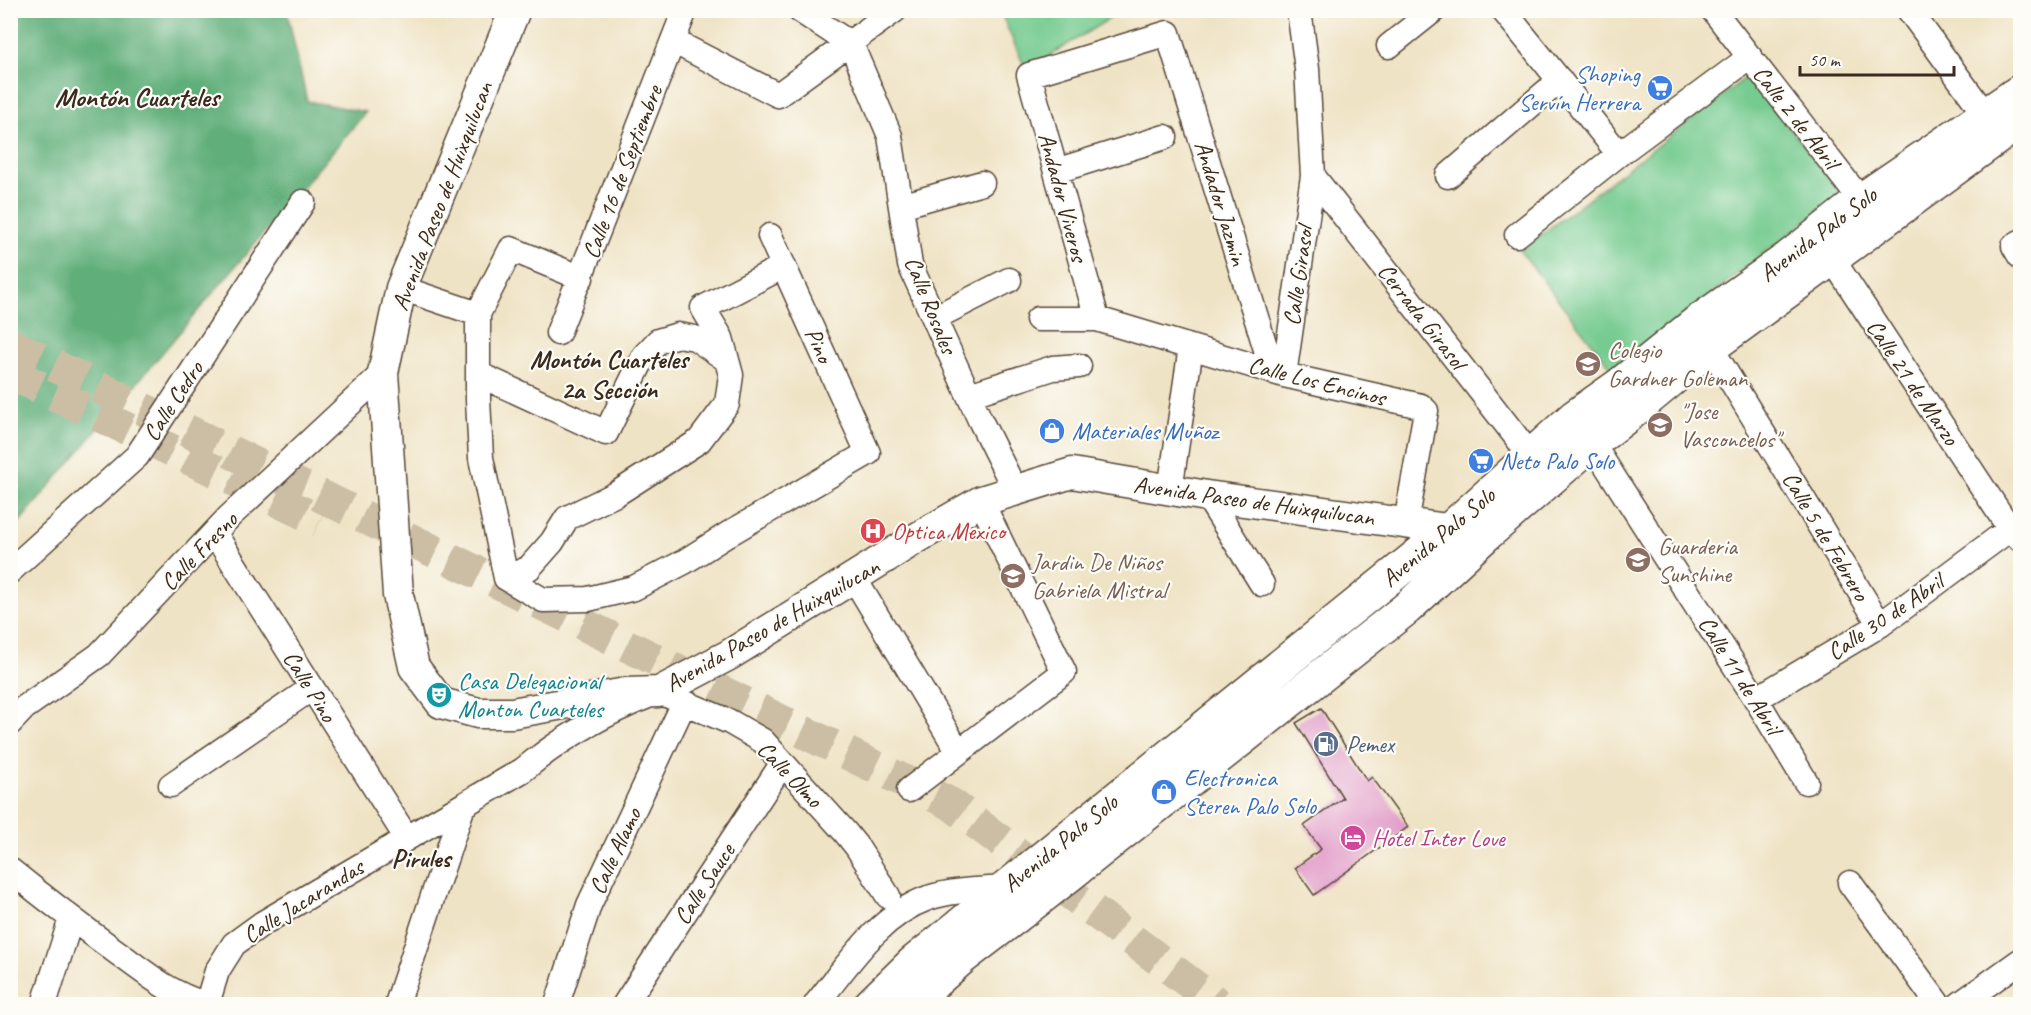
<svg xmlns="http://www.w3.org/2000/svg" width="2031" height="1015" viewBox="0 0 2031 1015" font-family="Caveat,sans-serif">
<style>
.green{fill:#76cb90;stroke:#587a57;stroke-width:1.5}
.forest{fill:#60af7a;stroke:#4e6c4c;stroke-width:1.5}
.building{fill:#e29eca}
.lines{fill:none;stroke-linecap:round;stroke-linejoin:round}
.secondary-tunnel{stroke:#cbbea4;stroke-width:33;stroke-dasharray:33 16;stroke-linecap:butt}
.minor-casing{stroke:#564637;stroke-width:27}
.tertiary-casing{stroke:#564637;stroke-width:33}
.secondary-casing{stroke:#564637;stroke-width:36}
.minor{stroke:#fff;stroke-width:24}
.tertiary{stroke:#fff;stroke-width:30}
.secondary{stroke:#fff;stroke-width:33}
.labels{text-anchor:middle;stroke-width:4.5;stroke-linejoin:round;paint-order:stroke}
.shop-label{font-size:24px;fill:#366cbe;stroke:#fdfcf7;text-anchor:start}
.street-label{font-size:24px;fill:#3b2a1e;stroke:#fdfcf7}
.education-label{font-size:24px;fill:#785e54;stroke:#fdfcf7;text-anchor:start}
.health-label{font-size:24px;fill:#be3a42;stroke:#fdfcf7;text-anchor:start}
.culture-label{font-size:24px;fill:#0d838f;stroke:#fdfcf7;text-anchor:start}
.service-label{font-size:24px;fill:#4e5e75;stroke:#fdfcf7;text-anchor:start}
.hotel-label{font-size:24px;fill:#b23c85;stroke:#fdfcf7;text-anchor:start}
.neighbourhood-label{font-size:26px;font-weight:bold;fill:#3b2a1e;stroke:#fdfcf7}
.quarter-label{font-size:27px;font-weight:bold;fill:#3b2a1e;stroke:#fdfcf7}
</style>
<rect width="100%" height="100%" fill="#fdfcf7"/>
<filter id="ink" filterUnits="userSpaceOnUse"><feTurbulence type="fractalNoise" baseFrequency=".0167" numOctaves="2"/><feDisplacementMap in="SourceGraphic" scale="12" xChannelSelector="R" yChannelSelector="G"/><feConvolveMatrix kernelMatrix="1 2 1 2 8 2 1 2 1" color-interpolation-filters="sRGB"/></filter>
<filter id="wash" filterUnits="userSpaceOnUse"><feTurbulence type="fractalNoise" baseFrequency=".008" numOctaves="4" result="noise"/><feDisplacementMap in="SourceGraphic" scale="24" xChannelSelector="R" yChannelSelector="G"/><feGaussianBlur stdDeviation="1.35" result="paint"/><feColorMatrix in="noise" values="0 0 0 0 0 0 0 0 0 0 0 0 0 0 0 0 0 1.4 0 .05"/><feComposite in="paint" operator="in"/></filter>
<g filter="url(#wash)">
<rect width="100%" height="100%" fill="#efe3c5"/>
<path class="green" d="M1000,11H1122L1026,70Z
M1749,75L1841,194L1613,370L1520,251Z"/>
<path class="forest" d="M162,10L168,15L181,10L287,11L307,101L366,112L11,532V11Z"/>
<g id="blocks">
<path class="building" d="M1321,708L1367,781L1372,777L1408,827L1314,895L1295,868L1321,849L1304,826L1343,798L1296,723Z"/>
</g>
</g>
<g filter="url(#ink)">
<use href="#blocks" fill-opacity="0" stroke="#564637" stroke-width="1.5"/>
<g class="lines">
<path class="secondary-tunnel" d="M10,344L951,804L1218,1004
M10,373L320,521"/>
<g class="minor-casing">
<path id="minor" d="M799,10L851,44L890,136L910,265L980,420L1015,490
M1503,10L1619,154
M1713,10L1870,212
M1909,10L1995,128
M673,41L778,95L895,10
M1389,46L1434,10
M1056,171L1165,137
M1313,176L1531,456
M1448,176L1560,80
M901,206L982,183
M1517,235L1619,154L1750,57
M2020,242L2014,246L2020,256
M1823,245L2010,529L2020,539
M401,288L478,314
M934,318L1009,280
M1038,319H1097L1284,375L1421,406L1426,411L1406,523
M1097,319L1029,75L1168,33L1273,372
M558,333L685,10
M1702,333L1880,625
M478,374L606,433L644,356L658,341L678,335L695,338L727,360
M1284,375L1313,176L1307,69L1299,10
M969,395L1053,368L1079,366
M1584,431L1756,699L1806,782
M1170,490L1191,347
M1207,496L1262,584
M215,534L406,837
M10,571L137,456L303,202
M506,578L543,600L588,599L634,588L684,562L730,533L868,453L770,236
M506,578L529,568L552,542L567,518L616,494L699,441L727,404L731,375L721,338L703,308L784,266
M506,578L481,458L478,399V314L511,249L581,278
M854,578L958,751
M669,696L730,722L763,741L845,832L857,847L888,896
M1756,699L1880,625L2010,529
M10,723L24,708L99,655L229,517L383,373
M171,785L312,688
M909,790L1064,672L981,501
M10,870C46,899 81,926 118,953C147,974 170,994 205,1004
M1850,883L1938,1004
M44,1004L71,919
M207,1004L217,971L234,944L263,923L523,770C559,740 604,714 648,696
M397,1004L463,806
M557,1004L589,905L684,703
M625,1004L782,764
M816,1004C848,965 878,916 928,898C952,890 979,890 1005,888
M1960,1004L2020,961"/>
</g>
<g class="tertiary-casing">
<path id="tertiary" d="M515,10L401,288L383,373L398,595L414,667L441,703L478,713H512L626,693L659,692L729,655L917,538L981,501L1072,473L1207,496L1469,532"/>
</g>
<g class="secondary-casing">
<path id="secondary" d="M871,1004L914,962L1450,529L1574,417L1618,386L1696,323L1788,258L1861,200L2020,91
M910,1004L962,958L1043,896L1407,608L1487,534L1592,443L1635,410L1711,347L2020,121"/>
</g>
<use href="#minor" class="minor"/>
<use href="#tertiary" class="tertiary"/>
<use href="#secondary" class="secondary"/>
</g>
</g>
<defs>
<g id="supermarket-disc" transform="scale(1.35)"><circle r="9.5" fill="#3f7fe0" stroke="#fdfcf7"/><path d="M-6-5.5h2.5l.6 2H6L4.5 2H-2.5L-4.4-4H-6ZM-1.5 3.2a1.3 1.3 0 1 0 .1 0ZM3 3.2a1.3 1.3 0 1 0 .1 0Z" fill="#fff"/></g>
<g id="school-disc" transform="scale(1.35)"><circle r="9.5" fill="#8d6e63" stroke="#fdfcf7"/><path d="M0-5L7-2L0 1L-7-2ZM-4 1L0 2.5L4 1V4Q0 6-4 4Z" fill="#fff"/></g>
<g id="shop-disc" transform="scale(1.35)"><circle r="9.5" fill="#3f7fe0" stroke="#fdfcf7"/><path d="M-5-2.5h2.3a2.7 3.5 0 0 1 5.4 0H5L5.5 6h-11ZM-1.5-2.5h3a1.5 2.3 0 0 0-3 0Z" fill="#fff"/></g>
<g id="hospital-disc" transform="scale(1.35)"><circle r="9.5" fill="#e0444e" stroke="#fdfcf7"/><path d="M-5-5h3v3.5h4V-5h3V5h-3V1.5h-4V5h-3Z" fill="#fff"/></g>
<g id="theatre-disc" transform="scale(1.35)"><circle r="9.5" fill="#0f9aa8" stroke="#fdfcf7"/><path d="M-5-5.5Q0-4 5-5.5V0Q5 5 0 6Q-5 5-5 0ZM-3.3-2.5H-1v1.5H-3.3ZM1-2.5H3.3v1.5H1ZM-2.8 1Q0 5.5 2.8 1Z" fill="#fff"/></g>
<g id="fuel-disc" transform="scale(1.35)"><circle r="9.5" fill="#5c6f8a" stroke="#fdfcf7"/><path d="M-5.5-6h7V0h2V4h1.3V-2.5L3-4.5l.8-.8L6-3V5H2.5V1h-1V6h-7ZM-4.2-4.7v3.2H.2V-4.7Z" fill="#fff"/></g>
<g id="hotel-disc" transform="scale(1.35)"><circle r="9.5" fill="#d1479c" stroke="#fdfcf7"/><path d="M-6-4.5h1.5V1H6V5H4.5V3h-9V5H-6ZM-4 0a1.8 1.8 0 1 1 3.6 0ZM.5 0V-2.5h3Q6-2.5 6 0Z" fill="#fff"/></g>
</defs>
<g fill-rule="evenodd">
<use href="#supermarket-disc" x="1660" y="88"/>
<use href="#school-disc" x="1588" y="364"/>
<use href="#school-disc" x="1660" y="425"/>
<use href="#shop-disc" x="1052" y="431"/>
<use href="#supermarket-disc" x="1481" y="461"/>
<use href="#hospital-disc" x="873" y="531"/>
<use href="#school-disc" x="1638" y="560"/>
<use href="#school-disc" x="1013" y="576"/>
<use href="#theatre-disc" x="439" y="695"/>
<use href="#fuel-disc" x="1326" y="744"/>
<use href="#shop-disc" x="1164" y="792"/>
<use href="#hotel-disc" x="1353" y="838"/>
</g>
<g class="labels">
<g class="shop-label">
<text x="1640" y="82" text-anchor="end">Shoping<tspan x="1640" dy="28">Servín Herrera</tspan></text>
<text x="1072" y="439">Materiales Muñoz</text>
<text x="1500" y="469">Neto Palo Solo</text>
<text x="1184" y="786">Electronica<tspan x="1184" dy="28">Steren Palo Solo</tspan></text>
</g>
<g class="street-label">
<text transform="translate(1796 117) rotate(52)" y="8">Calle 2 de Abril</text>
<text transform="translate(622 172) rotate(-69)" y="8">Calle 16 de Septiembre</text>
<text transform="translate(442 196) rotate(-69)" y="8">Avenida Paseo de Huixquilucan</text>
<text transform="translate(1063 197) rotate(75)" y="8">Andador Viveros</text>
<text transform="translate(1221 203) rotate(73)" y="8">Andador Jazmin</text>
<text transform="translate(1818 234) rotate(-37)" y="8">Avenida Palo Solo</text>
<text transform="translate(1298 276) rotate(-82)" y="8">Calle Girasol</text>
<text transform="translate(931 305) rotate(68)" y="8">Calle Rosales</text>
<text transform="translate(1422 316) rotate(52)" y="8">Cerrada Girasol</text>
<text transform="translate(819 345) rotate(66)" y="8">Pino</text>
<text transform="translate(1317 381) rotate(14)" y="8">Calle Los Encinos</text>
<text transform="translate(1913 382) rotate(56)" y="8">Calle 21 de Marzo</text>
<text transform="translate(173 401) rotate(-57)" y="8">Calle Cedro</text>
<text transform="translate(1254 501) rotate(8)" y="8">Avenida Paseo de Huixquilucan</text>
<text transform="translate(1826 536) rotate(59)" y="8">Calle 5 de Febrero</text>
<text transform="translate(1438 537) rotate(-40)" y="8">Avenida Palo Solo</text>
<text transform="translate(199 551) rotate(-46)" y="8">Calle Fresno</text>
<text transform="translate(1885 617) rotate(-34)" y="8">Calle 30 de Abril</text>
<text transform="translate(772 625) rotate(-30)" y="8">Avenida Paseo de Huixquilucan</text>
<text transform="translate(1740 675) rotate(58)" y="8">Calle 11 de Abril</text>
<text transform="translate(310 686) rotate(58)" y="8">Calle Pino</text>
<text transform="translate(790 774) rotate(46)" y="8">Calle Olmo</text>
<text transform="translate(1060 843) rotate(-39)" y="8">Avenida Palo Solo</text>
<text transform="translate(615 851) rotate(-65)" y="8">Calle Alamo</text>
<text transform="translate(704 884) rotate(-57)" y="8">Calle Sauce</text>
<text transform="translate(303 901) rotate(-32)" y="8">Calle Jacarandas</text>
</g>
<g class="education-label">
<text x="1608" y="358">Colegio<tspan x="1608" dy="28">Gardner Goleman</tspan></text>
<text x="1680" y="419">"Jose<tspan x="1680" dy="28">Vasconcelos"</tspan></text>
<text x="1658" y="554">Guarderia<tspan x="1658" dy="28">Sunshine</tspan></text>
<text x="1032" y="570">Jardin De Niños<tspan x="1032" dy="28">Gabriela Mistral</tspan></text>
</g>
<g class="health-label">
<text x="892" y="539">Optica Mexico</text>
</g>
<g class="culture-label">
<text x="458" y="689">Casa Delegacional<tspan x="458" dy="28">Monton Cuarteles</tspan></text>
</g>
<g class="service-label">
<text x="1346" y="752">Pemex</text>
</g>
<g class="hotel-label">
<text x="1372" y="846">Hotel Inter Love</text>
</g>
<g class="neighbourhood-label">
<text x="609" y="368">Montón Cuarteles<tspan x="609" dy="30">2a Sección</tspan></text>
<text x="421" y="867">Pirules</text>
</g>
<g class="quarter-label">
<text x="137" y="106">Montón Cuarteles</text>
</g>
</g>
<rect width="2031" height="1015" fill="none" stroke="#fdfcf7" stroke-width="36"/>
<path d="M1800 66v9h154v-9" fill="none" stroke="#3b2a1e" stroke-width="3"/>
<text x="1809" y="66" font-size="18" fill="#3b2a1e" stroke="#fdfcf7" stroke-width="4.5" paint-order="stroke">50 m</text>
</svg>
